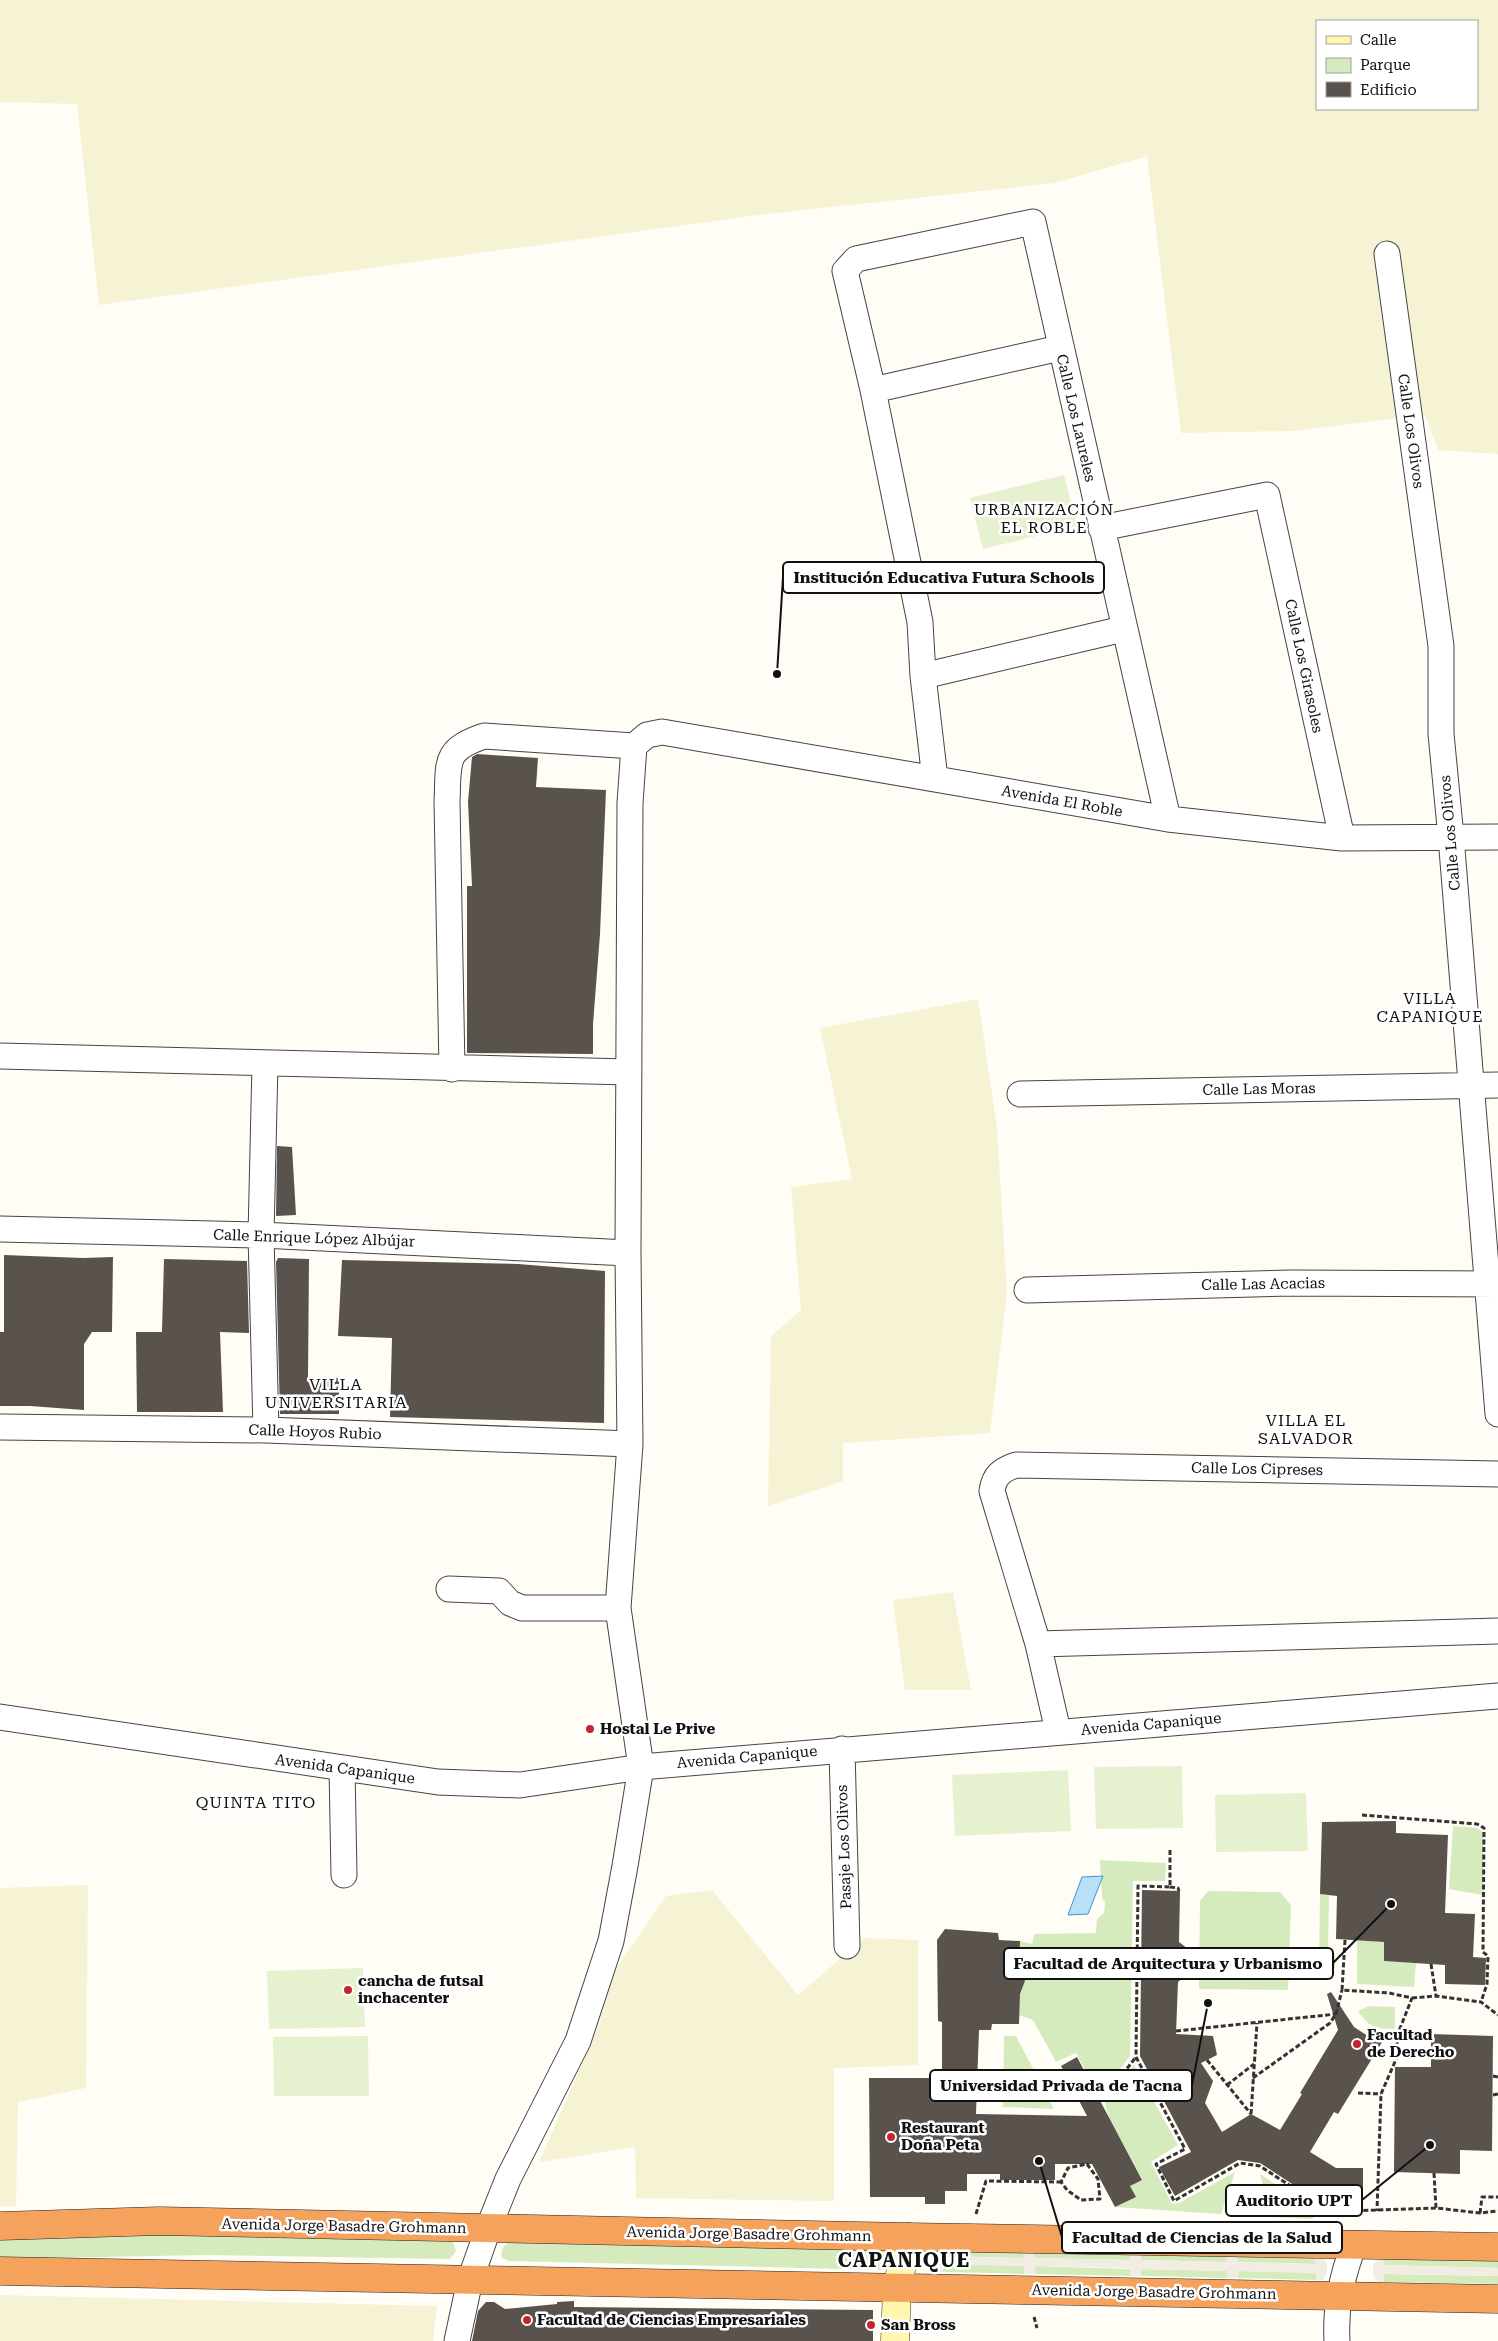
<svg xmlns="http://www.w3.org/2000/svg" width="1498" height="2341" viewBox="0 0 1498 2341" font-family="'Roboto Serif',serif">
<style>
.farmland{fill:#f6f3d4;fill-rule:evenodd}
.green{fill:#d5ebbd}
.pitch{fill:#e6f2cf}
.plaza{fill:#f1ede2}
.water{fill:#b9e0f7;stroke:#3f96cf}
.building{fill:#5a524d}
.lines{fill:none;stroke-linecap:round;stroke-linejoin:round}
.street-casing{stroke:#444;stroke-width:27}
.secondary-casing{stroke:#333;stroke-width:29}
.highway-casing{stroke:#222;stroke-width:29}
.path{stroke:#333;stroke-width:3;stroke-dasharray:5 2.5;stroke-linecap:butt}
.street{stroke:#fff;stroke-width:25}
.secondary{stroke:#fff6b0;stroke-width:28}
.highway{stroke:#f5a25d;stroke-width:28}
.poi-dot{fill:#c4262e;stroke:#fff;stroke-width:2}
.labels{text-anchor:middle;stroke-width:5;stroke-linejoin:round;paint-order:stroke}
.street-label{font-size:15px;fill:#111;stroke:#fff}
.poi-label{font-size:15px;font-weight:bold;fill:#111;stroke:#fff;text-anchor:start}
.neighbourhood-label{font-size:16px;letter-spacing:1px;fill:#111;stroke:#fff}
.district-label{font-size:20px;font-weight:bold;letter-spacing:1px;fill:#111;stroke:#fff}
.leader{fill:none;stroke:#111;stroke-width:2}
.callout-dot{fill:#111;stroke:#fff;stroke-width:2}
.callout{fill:#fff;stroke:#111;stroke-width:2}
.callout-label{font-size:16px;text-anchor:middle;font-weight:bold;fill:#111}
</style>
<rect width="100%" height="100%" fill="#fffdf5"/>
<path class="farmland" d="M0,0H1498V454L1438,450L1425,415L1292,431L1181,433L1147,156L1055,183L758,215L99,305L77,104L0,102ZM1317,21H1477V109H1317Z
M978,999L997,1128L1007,1293L990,1433L843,1443V1481L768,1506L771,1336L801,1310L791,1187L852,1179L820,1028Z
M953,1592L971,1690H905L893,1600Z
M88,1885L86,2088L18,2102L16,2207L0,2206V1888Z
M712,1890L798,1995L864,1938L918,1940V2065L834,2068V2201L636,2198L635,2147L539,2162L597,2030L615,1970L666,1896Z
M0,2295L437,2306L433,2341H0Z"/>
<path class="green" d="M1453,1826L1477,1828L1483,1832V1895L1449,1889Z
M1100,1860L1166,1863L1165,1881H1133L1130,2056L1100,2096L1076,2053L1056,2062L1033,2020L1019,2015L1020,1994L1025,1981L1019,1968L1020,1941L1032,1944L1034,1934L1096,1933L1097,1919L1104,1913L1105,1902L1102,1898Z
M1208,1891L1280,1892L1291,1905L1288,1990L1199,1989L1200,1901Z
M1320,1894L1329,1895L1328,1953L1335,1954V1968L1319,1967Z
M1357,1940L1384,1942V1961L1416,1963L1414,1987L1357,1984Z
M1369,2006L1395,2007V2029C1375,2029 1369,2027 1358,2011Z
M1004,2036H1016L1054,2109L1003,2107Z
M1134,2065L1178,2145L1151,2162L1172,2204L1179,2203L1235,2172L1221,2214L1115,2207L1135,2197L1130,2186L1142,2179L1109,2118L1105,2103Z
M1260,2174L1314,2210L1313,2219L1272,2217Z
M209,2232L443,2237L453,2242L456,2251L450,2259L204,2255L0,2259V2237Z
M509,2242L879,2247L887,2251L892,2259L891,2266L885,2270L509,2261L502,2258C500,2250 503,2247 509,2242Z
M942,2248L1023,2250V2258L942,2256Z
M1034,2250L1130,2252V2260L1034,2258Z
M1140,2253L1227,2254V2262L1141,2260Z
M1238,2255L1315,2256L1316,2264L1238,2262Z
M1383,2258L1498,2260V2268L1383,2265Z
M942,2264L1024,2266V2274L943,2272Z
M1035,2266L1130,2269V2276L1035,2274Z
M1141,2269L1227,2271V2278L1141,2276Z
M1238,2271L1316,2273V2280L1238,2278Z
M1384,2274L1498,2276V2284L1384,2282Z"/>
<path class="pitch" d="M1064,475L1077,526L983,549L970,498Z
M1182,1766L1183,1828L1096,1829L1094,1767Z
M1068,1770L1071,1831L955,1836L952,1775Z
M1306,1793L1308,1851L1216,1852L1215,1795Z
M363,1968L365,2027L269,2029L267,1971Z
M368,2036L369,2096H274L273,2037Z"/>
<path class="plaza" d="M936,2248H942V2256L1023,2258V2250H1034L1035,2258L1129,2260L1130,2252L1140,2253L1141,2260L1227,2262V2254L1238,2255V2262L1315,2264V2256H1322L1327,2264V2273L1323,2280H1316V2273L1239,2271L1238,2278H1227V2271L1141,2269V2276H1130V2268L1035,2266V2274H1024V2266L943,2264V2272H936L932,2264V2255Z
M1378,2258H1383L1384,2265L1498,2268V2276L1384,2274V2282H1378L1373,2274V2265Z"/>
<path class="water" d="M1103,1876L1088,1914L1068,1915L1082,1877Z"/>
<path class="building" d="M477,754L538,758L536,787L606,790L600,934L593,1024V1054L467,1053V886H472L468,802L472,757Z
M277,1146L292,1147L296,1215L276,1216Z
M4,1255L83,1258L113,1257L112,1332H92L84,1344V1410L30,1406H0V1332H4Z
M278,1258L309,1259L308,1377L339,1378V1414H280L276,1262Z
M164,1259L247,1261L249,1333L220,1332L223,1412H137L136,1332H162Z
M342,1260L518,1264L605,1271L604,1423L390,1417L392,1338L338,1336Z
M1396,1821V1833L1448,1835L1445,1913L1475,1914L1473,1957L1486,1958L1485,1985L1445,1984V1965L1384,1961V1942L1336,1939L1337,1896L1320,1894L1322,1822Z
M1142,1890L1180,1891L1179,1942L1188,1949V1962L1185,1976L1178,1982L1176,2034L1213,2036L1217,2055L1201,2063L1213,2081L1205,2103L1222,2132L1251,2114L1280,2130L1302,2094L1300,2093L1338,2030L1327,1994L1331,1992L1354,2027L1371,2038L1384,2039L1338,2114L1334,2112L1310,2152L1336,2168H1363V2201H1318L1260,2163L1238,2160L1175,2196L1159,2167L1191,2152L1140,2056Z
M945,1929L998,1933L999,1940L1020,1941L1019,1968L1025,1981L1020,1994L1019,2024H992L991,2030H979L976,2114L1087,2116L1061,2066L1077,2057L1142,2180L1130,2186L1136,2197L1115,2207L1092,2164H1055V2180H1000V2174H967V2191H945V2204H925V2197H870L869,2078H942V2022L938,2021L937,1940Z
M1431,2034L1493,2036L1492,2151L1460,2150V2174L1394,2172L1395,2067H1431Z
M574,2301V2307L873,2310V2341H472L478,2311L486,2302H494L505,2309L557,2304V2302Z"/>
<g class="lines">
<g class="street-casing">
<path id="street" d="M1387,254L1441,646V734L1451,837L1498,1414
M873,390L1060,348
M1101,528L1267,495L1342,838
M923,676L1123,629
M634,746L647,735L662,732L1168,819L1342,838L1498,837
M935,779L923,676L920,622L873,390L845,271L856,259L1033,222L1168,819
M0,1056L629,1072
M265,1063L261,1235L266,1430
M452,1069L447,801C449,762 443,750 484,736L634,746
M1020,1094L1498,1085
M0,1229L261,1235L628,1253
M1027,1290L1291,1283L1498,1284
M0,1427L266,1430L630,1444
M449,1589L499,1591L510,1603L522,1608H618
M1038,1644L1498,1631
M0,1717L438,1782L520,1785L641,1767L1498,1696
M1058,1731L1038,1644L992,1491C994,1476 1001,1470 1016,1465L1498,1474
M842,1749L847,1946
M342,1768L344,1875
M457,2341L470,2280L488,2229L508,2179L578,2041L611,1941L625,1866L641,1767L618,1608L630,1444L628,1253L630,803L634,746
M1337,2341C1335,2306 1342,2277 1354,2244"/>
</g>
<g class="secondary-casing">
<path id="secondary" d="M895,2341L897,2288L908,2237"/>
</g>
<g class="highway-casing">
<path id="highway" d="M0,2226L159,2221L908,2237L1498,2247
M0,2271L1498,2299"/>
</g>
<path class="path" d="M1362,1815L1477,1824L1484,1828L1483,1952L1488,1956L1487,1984L1481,2002
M1170,1850V1887L1138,1886L1136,2057L1185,2149L1156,2164L1174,2201L1240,2163L1260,2166L1318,2204L1346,2211L1436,2208L1480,2213L1498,2211
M1170,1887L1178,1888L1179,1891
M1345,1940L1342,1990L1389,1993L1412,1998L1397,2036V2057L1381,2094L1377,2211
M1431,1964L1436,1996
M1412,1998L1436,1996L1481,2002L1498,2015
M1176,2031L1336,2014
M1207,2060L1251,2114
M1493,2076L1498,2077
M1253,2078L1330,2023L1336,2014L1342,1990
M1227,2085L1254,2064
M1358,2093L1381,2094
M1493,2095L1498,2094
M1104,2098L1136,2057
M1251,2114L1257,2023
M1087,2164L1098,2179L1100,2199L1081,2200L1067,2190L1061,2182L1068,2168Z
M1434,2173L1436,2208
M1480,2213L1482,2197H1498
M976,2214L986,2181L1061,2182
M1034,2317L1037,2328"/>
<use href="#street" class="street"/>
<use href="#secondary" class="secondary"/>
<use href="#highway" class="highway"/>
</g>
<g class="poi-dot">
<circle cx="590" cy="1729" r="5"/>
<circle cx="348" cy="1990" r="5"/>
<circle cx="1357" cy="2044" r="5"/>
<circle cx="891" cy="2137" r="5"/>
<circle cx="527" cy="2320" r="5"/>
<circle cx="871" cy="2325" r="5"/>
</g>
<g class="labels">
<g class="street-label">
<text transform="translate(1076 418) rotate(77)" y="5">Calle Los Laureles</text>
<text transform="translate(1411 431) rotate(82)" y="5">Calle Los Olivos</text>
<text transform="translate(1304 666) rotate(78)" y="5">Calle Los Girasoles</text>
<text transform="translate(1062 801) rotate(10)" y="5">Avenida El Roble</text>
<text transform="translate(1450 833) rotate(-95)" y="5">Calle Los Olivos</text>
<text transform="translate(1259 1089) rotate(-1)" y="5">Calle Las Moras</text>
<text transform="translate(314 1238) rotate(2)" y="5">Calle Enrique López Albújar</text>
<text transform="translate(1263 1284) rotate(-1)" y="5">Calle Las Acacias</text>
<text transform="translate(315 1432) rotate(2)" y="5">Calle Hoyos Rubio</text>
<text transform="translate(1257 1469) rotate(1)" y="5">Calle Los Cipreses</text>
<text transform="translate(1151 1724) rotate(-5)" y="5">Avenida Capanique</text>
<text transform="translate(747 1757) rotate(-5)" y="5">Avenida Capanique</text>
<text transform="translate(345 1769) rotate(8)" y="5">Avenida Capanique</text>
<text transform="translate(844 1847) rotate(-92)" y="5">Pasaje Los Olivos</text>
<text transform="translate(344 2226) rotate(1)" y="5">Avenida Jorge Basadre Grohmann</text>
<text transform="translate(749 2234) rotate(1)" y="5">Avenida Jorge Basadre Grohmann</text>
<text transform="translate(1154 2292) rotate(1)" y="5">Avenida Jorge Basadre Grohmann</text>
</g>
<g class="poi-label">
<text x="600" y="1734">Hostal Le Prive</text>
<text x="358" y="1986">cancha de futsal<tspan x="358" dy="17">inchacenter</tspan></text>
<text x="1367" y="2040">Facultad<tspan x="1367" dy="17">de Derecho</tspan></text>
<text x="901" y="2133">Restaurant<tspan x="901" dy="17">Doña Peta</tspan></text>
<text x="537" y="2325">Facultad de Ciencias Empresariales</text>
<text x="881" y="2330">San Bross</text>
</g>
<g class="neighbourhood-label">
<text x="1044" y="515">URBANIZACIÓN<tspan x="1044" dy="18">EL ROBLE</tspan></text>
<text x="1430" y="1004">VILLA<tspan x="1430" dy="18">CAPANIQUE</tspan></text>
<text x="336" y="1390">VILLA<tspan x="336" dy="18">UNIVERSITARIA</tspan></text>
<text x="1306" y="1426">VILLA EL<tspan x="1306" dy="18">SALVADOR</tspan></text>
<text x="256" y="1808">QUINTA TITO</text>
</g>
<g class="district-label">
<text x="904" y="2267">CAPANIQUE</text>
</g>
</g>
<path class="leader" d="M777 674L783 577M1391 1904L1333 1963M1208 2003L1192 2085M1430 2145L1362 2200M1039 2161L1062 2237"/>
<g class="callout-dot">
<circle cx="777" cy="674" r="5"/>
<circle cx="1391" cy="1904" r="5"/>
<circle cx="1208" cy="2003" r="5"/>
<circle cx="1430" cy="2145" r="5"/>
<circle cx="1039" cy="2161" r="5"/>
</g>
<g class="callout">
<rect x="783" y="562" width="321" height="31" rx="5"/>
<rect x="1004" y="1948" width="329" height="31" rx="5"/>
<rect x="930" y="2070" width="262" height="31" rx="5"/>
<rect x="1226" y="2185" width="136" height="31" rx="5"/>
<rect x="1062" y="2222" width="280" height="31" rx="5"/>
</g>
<g class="callout-label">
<text x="944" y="583">Institución Educativa Futura Schools</text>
<text x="1168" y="1969">Facultad de Arquitectura y Urbanismo</text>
<text x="1061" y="2091">Universidad Privada de Tacna</text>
<text x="1294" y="2206">Auditorio UPT</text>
<text x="1202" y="2243">Facultad de Ciencias de la Salud</text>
</g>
<rect x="1316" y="20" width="162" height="90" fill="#ffffff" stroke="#a0a0a0"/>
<rect x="1326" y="36" width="25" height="8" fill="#fff6b0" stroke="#a0a0a0"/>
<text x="1360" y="45" font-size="15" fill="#111111">Calle</text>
<rect x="1326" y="58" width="25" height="15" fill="#d5ebbd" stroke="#a0a0a0"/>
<text x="1360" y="70" font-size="15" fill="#111111">Parque</text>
<rect x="1326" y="82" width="25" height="15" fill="#5a524d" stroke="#a0a0a0"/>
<text x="1360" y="95" font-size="15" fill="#111111">Edificio</text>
</svg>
